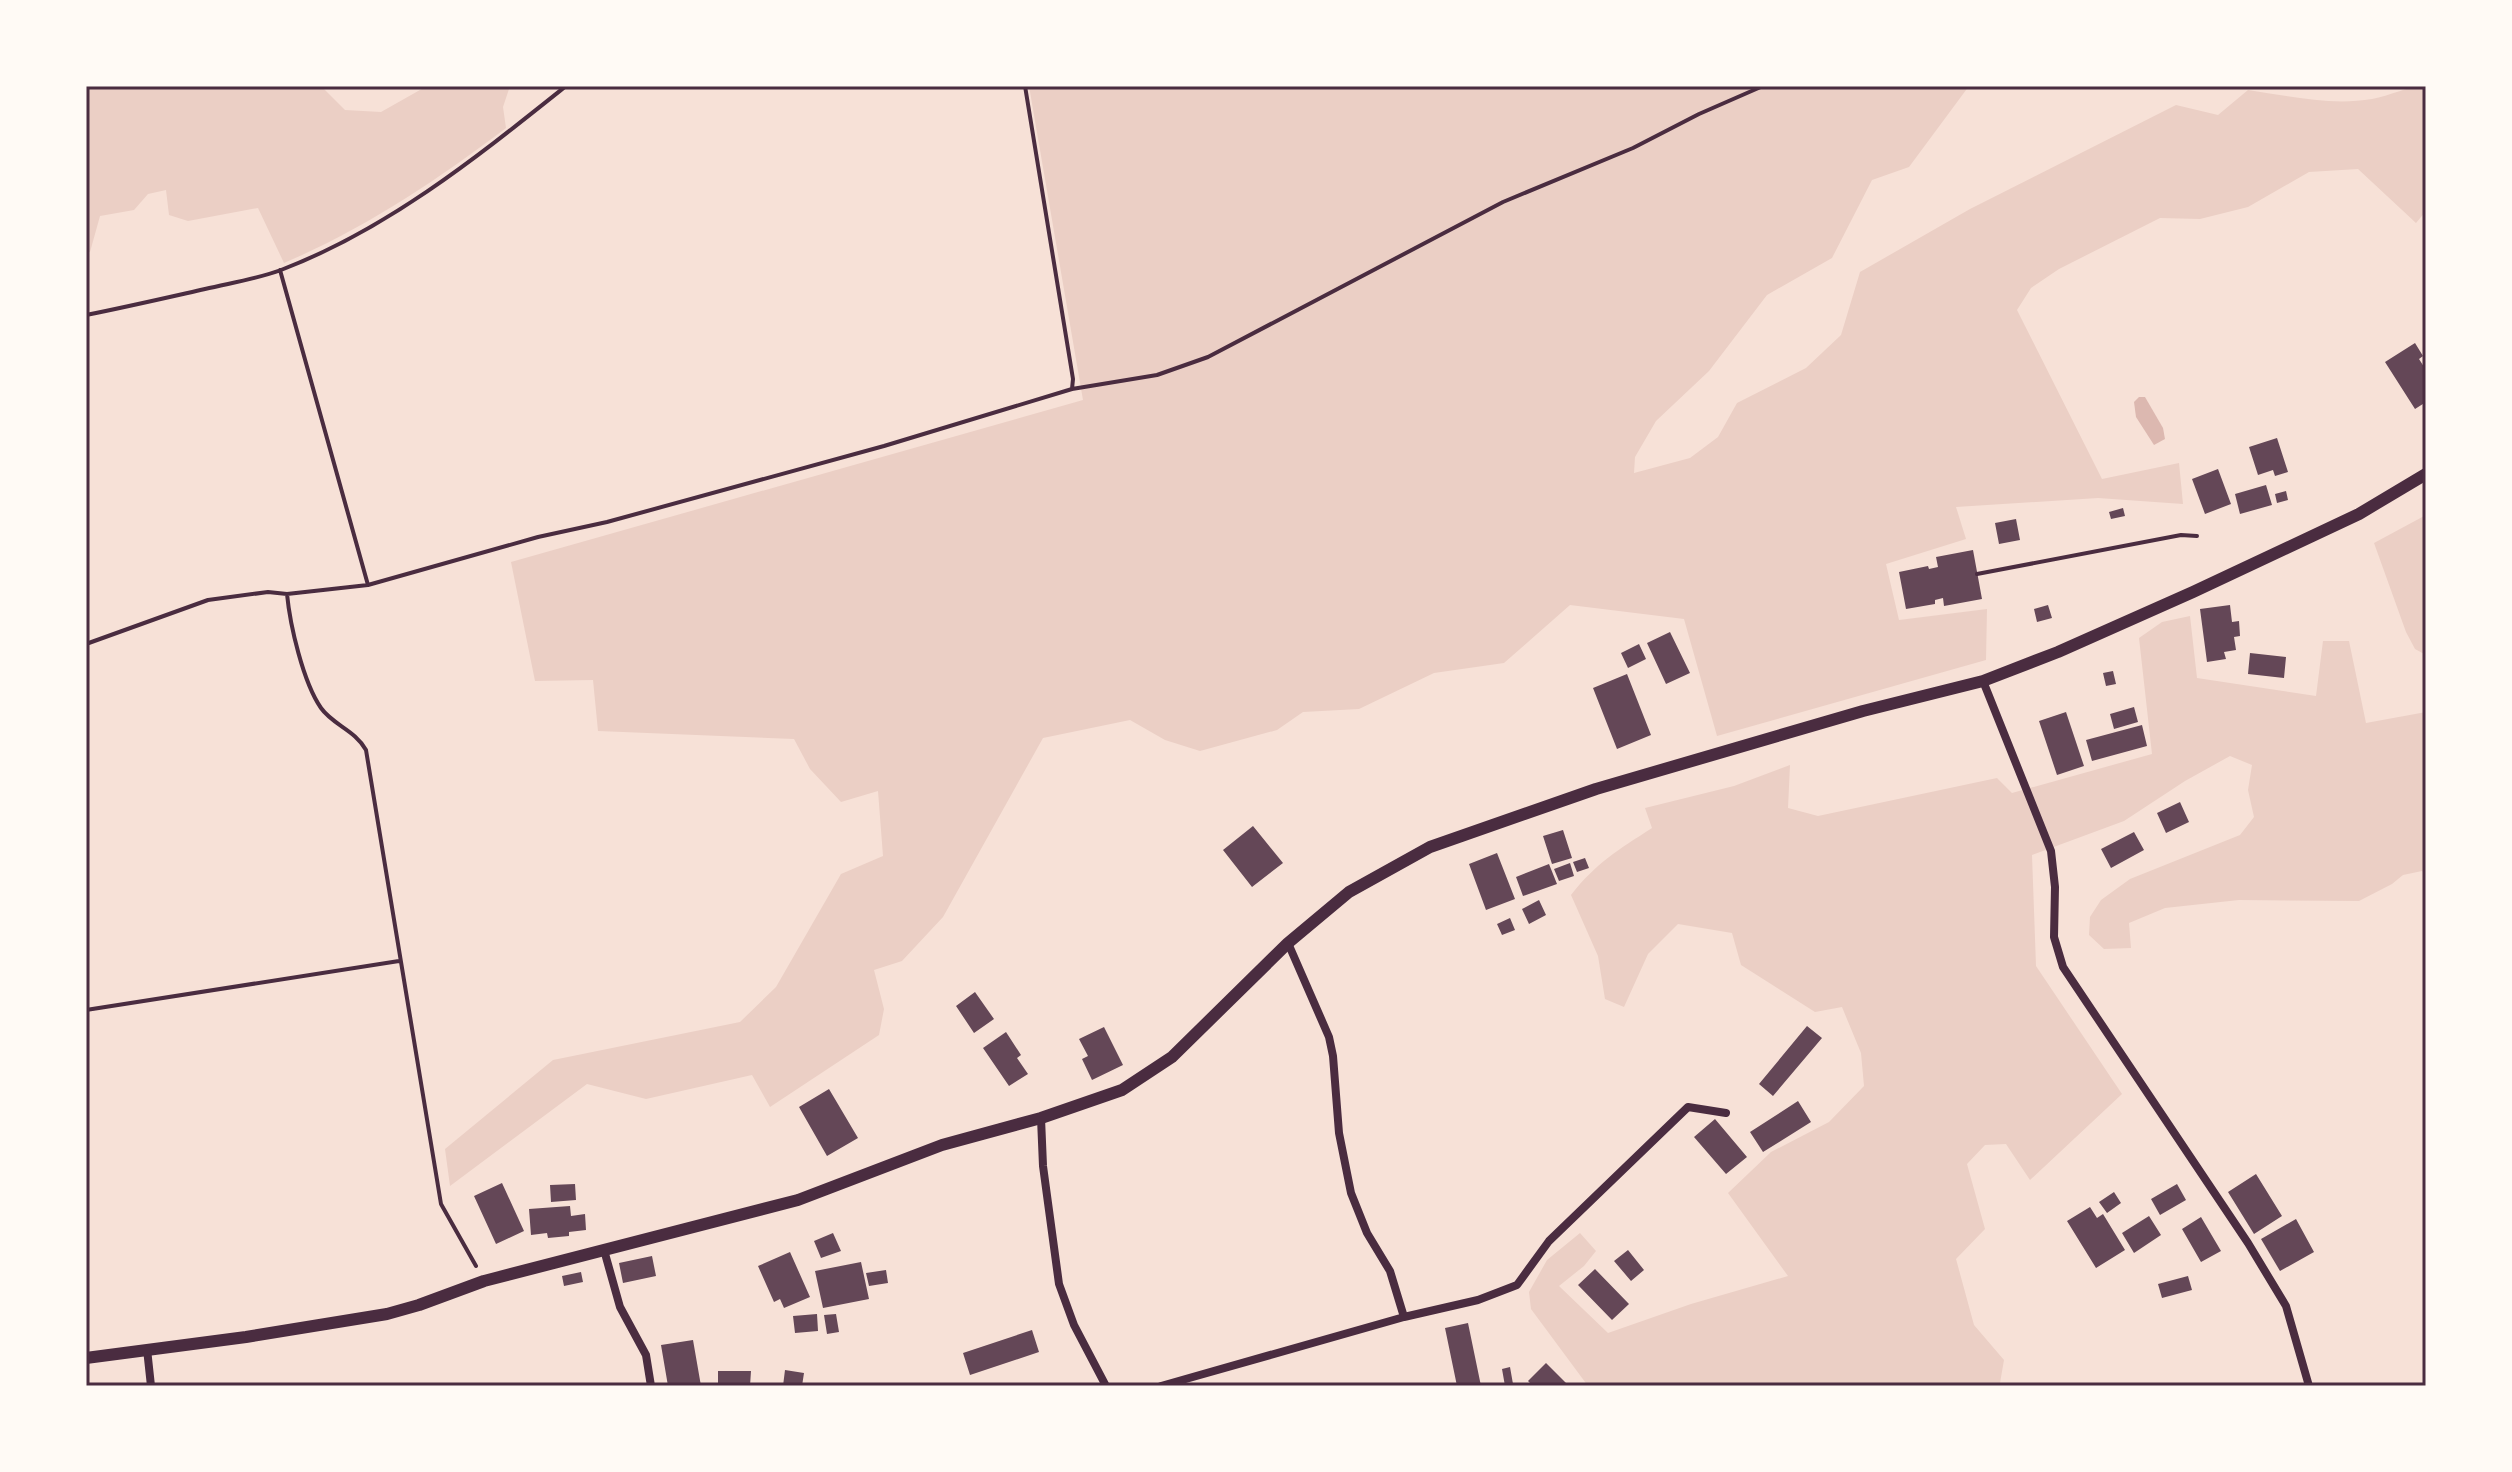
<svg xmlns="http://www.w3.org/2000/svg" width="2512" height="1472" viewBox="0 0 2512 1472" font-family="'PT Sans Narrow',sans-serif">
<style>
.green{fill:#ebcfc5}
.water{fill:#dcb8b0}
.building{fill:#644757}
.lines{fill:none;stroke-linecap:round;stroke-linejoin:round}
.path{stroke:#4a2c40;stroke-width:4}
.minor{stroke:#4a2c40;stroke-width:8}
.secondary{stroke:#4a2c40;stroke-width:12}
.neatline{fill:none;stroke:#4a2c40;stroke-width:3}
</style>
<rect width="100%" height="100%" fill="#f7e1d7"/>
<path class="green" d="M86,86H321L345,110L381,112L427,86H510L503,107L506,128C436,181 364,229 284,263L258,208L188,221L169,215L166,190L148,194L134,210L100,216L90,252L86,253Z
M1029,86H1969L1909,167L1872,180L1832,258L1767,295L1709,371L1656,421L1635,457L1634,473L1690,458L1718,437L1737,403L1806,368L1841,335L1860,272L1970,209L2176,105L2218,115L2248,90C2289,96 2331,106 2372,99C2390,96 2407,86 2426,86V211L2416,223L2358,169L2309,172L2248,207L2200,219L2160,218L2059,269L2031,288L2017,310L2102,479L2179,463L2183,504L2098,498L1956,507L1966,539L1886,564L1899,620L1987,609L1986,660L1717,736L1684,619L1570,605L1504,663L1434,673L1359,709L1303,712L1277,730L1200,751L1165,740L1130,720L1043,738L943,917L902,961L874,970L884,1009L879,1035L770,1107L752,1075L646,1099L587,1084L450,1186L445,1149L553,1060L740,1022L776,987L841,874L883,856L878,791L841,802L810,769L794,739L598,731L593,680L535,681L511,562L1083,400Z
M2426,515V655L2415,649L2406,632L2374,543Z
M2190,616L2197,678L2316,696L2323,641H2349L2366,723L2426,712V874L2422,871L2403,875L2392,884L2359,901L2239,900L2165,908L2129,923L2131,948L2104,949L2089,935L2090,917L2101,900L2130,879L2240,835L2254,817L2248,790L2252,765L2230,756L2185,781L2124,821L2032,855L2036,966L2122,1094L2030,1180L2006,1144L1985,1145L1967,1164L1985,1229L1956,1259L1974,1325L2004,1360L2000,1383L1996,1386H1588L1531,1309L1529,1292L1547,1260L1580,1233L1596,1251L1584,1266L1559,1286L1608,1333L1691,1304L1788,1276L1728,1193L1771,1152L1829,1122L1864,1086L1861,1053L1842,1007L1815,1012L1741,965L1732,933L1678,924L1648,954L1624,1007L1605,999L1598,956L1571,895C1596,863 1618,850 1652,828L1645,808L1734,786L1790,765L1788,808L1818,816L1997,778L2012,793L2152,754L2139,638L2162,622Z"/>
<path class="water" d="M2139,397H2145L2163,428L2165,439L2154,445L2136,417L2134,402Z"/>
<path class="building" d="M2415,343L2423,356L2419,359L2426,370V391L2423,393L2426,402L2415,409L2385,362Z
M2277,438L2288,472L2275,476L2273,470L2258,475L2249,447Z
M2218,469L2231,504L2205,514L2192,479Z
M2266,485L2272,505L2240,514L2235,494Z
M2286,491L2288,500L2277,503L2275,494Z
M2123,508L2125,516L2111,519L2109,512Z
M2016,519L2020,540L1999,544L1995,523Z
M1973,550L1982,599L1944,606L1943,598L1935,600V604L1906,609L1899,572L1928,566L1929,569L1938,567L1936,557Z
M2048,605L2052,618L2037,622L2034,609Z
M2230,605L2232,622L2239,621L2240,636L2234,637L2236,650L2224,652L2226,659L2207,662L2200,609Z
M1670,632L1690,673L1666,684L1647,643Z
M1639,644L1646,659L1628,668L1621,653Z
M2250,653L2286,657L2284,678L2248,674Z
M2113,671L2116,684L2106,686L2103,673Z
M1627,674L1651,735L1617,749L1593,688Z
M2134,707L2138,722L2114,729L2110,714Z
M2066,712L2084,766L2057,775L2039,721Z
M2142,725L2147,746L2092,761L2086,740Z
M2180,802L2189,822L2166,833L2157,813Z
M1253,826L1283,863L1252,887L1223,850Z
M1563,830L1572,858L1552,864L1543,836Z
M2134,832L2144,850L2111,868L2101,849Z
M1497,853L1515,899L1486,910L1469,864Z
M1585,858L1589,868L1577,872L1573,862Z
M1570,863L1574,876L1559,881L1554,869Z
M1549,864L1557,884L1523,896L1516,877Z
M1539,900L1546,915L1529,924L1522,909Z
M1510,918L1515,930L1502,935L1497,924Z
M975,992L994,1019L974,1033L956,1006Z
M1807,1026L1822,1038L1773,1096L1759,1084Z
M1104,1027L1123,1065L1092,1080L1082,1059L1088,1056L1079,1039Z
M1006,1032L1021,1055L1017,1058L1028,1074L1009,1086L983,1048Z
M829,1089L858,1138L827,1156L799,1107Z
M1798,1101L1811,1122L1763,1152L1750,1132Z
M1715,1119L1747,1157L1726,1174L1694,1137Z
M2256,1174L2282,1216L2254,1234L2228,1192Z
M502,1183L524,1231L496,1244L474,1196Z
M575,1184L576,1200L551,1202L550,1185Z
M2177,1184L2186,1200L2160,1215L2151,1199Z
M2114,1192L2121,1203L2107,1213L2099,1202Z
M570,1206L571,1216L585,1214L586,1230L569,1232V1236L548,1238L547,1233L531,1235L529,1209Z
M2090,1207L2097,1218L2103,1214L2125,1250L2096,1268L2067,1221Z
M2149,1216L2161,1235L2134,1253L2122,1233Z
M2201,1217L2221,1251L2201,1262L2182,1229Z
M2296,1219L2314,1252L2280,1271L2261,1239Z
M833,1233L841,1251L821,1258L814,1241Z
M1628,1250L1644,1270L1631,1281L1614,1261Z
M790,1252L810,1297L784,1308L780,1299L774,1302L758,1266Z
M652,1256L656,1276L623,1283L619,1263Z
M861,1262L869,1299L823,1308L815,1271Z
M1595,1269L1629,1304L1612,1320L1578,1285Z
M886,1270L888,1283L869,1286L866,1273Z
M581,1272L583,1282L564,1286L562,1276Z
M2188,1276L2192,1290L2162,1298L2158,1284Z
M817,1314L818,1331L795,1333L793,1316Z
M836,1314L839,1332L827,1334L824,1315Z
M1468,1323L1481,1386H1457L1445,1328Z
M1032,1330L1039,1352L970,1375L963,1353Z
M693,1340L701,1386H668L661,1345Z
M1546,1363L1569,1386H1533L1528,1381Z
M1510,1367L1513,1384L1505,1386L1502,1369Z
M785,1370L804,1373L802,1386H783Z
M718,1371H751L750,1386H718Z"/>
<g class="lines">
<path class="path" d="M1025,86L1073,379L1072,389
M280,270L368,585
M86,315C126,307 165,298 205,289C230,283 257,279 281,270C388,229 477,157 566,86
M1977,574L2181,535L2197,536
M287,594C290,625 303,682 321,708C333,725 355,730 366,750L441,1204L476,1266
M86,644L208,600L268,592L287,594L368,585L538,537L607,522L884,446L1072,389L1157,375L1208,357L1503,202L1633,148L1699,114L1763,86
M86,1010L399,961"/>
<path class="minor" d="M1983,681L2051,851L2055,887L2054,937L2063,967L2248,1243L2286,1306L2309,1386
M1288,943L1329,1037L1333,1056L1339,1133L1351,1193L1367,1233L1390,1271L1404,1317
M1041,1118L1043,1166L1059,1284L1074,1325L1106,1386
M604,1250L620,1307L646,1355L651,1386
M147,1349L151,1386
M1161,1386L1404,1317L1478,1300L1517,1285L1549,1241L1688,1107L1726,1113"/>
<path class="secondary" d="M86,1358L246,1337L387,1314L419,1305L484,1281L798,1200L942,1145L1041,1118L1122,1090L1172,1057L1288,943L1349,892L1430,847L1596,789L1863,711L1983,681L2058,652L2193,592L2359,514L2426,474"/>
</g>
<rect width="2512" height="1472" fill="none" stroke="#fffaf5" stroke-width="176"/>
<rect x="88" y="88" width="2336" height="1296" class="neatline"/>
</svg>
